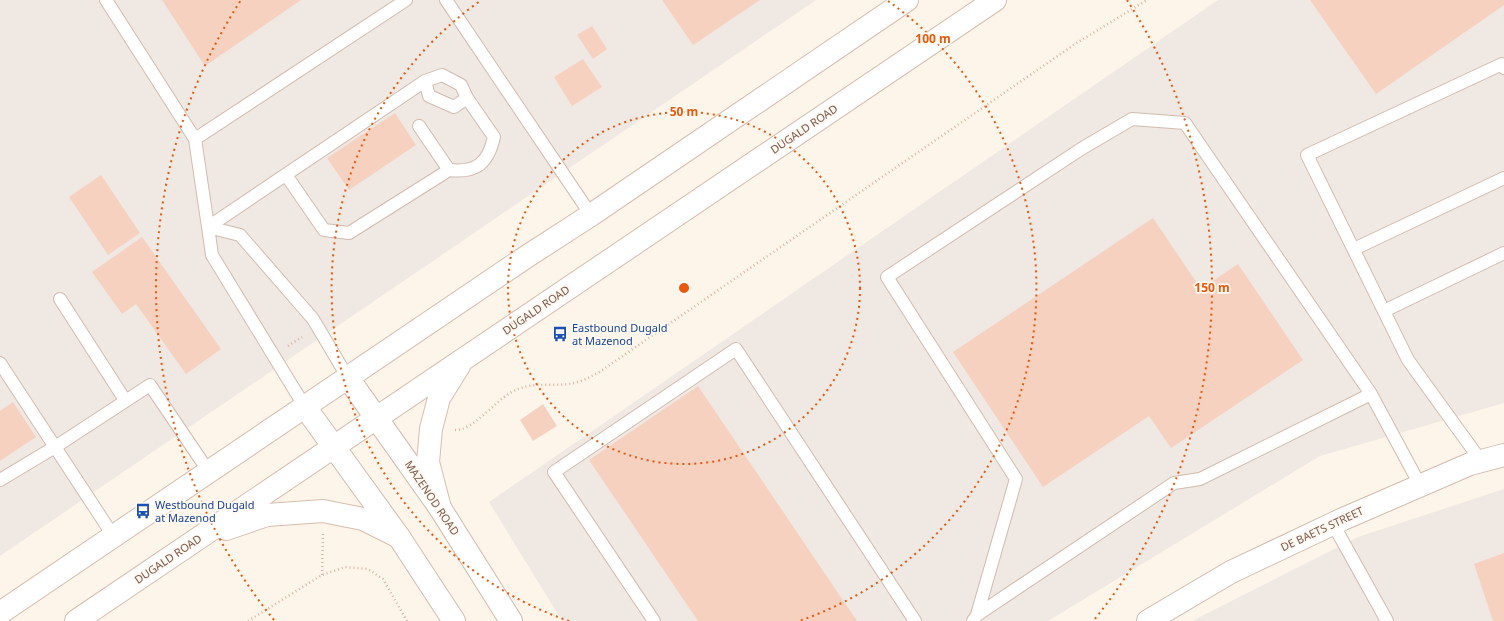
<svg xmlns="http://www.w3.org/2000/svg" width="1504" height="621" viewBox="0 0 1504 621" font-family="'Noto Sans',sans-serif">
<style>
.industrial{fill:#efe8e3}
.building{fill:#f6d1c0}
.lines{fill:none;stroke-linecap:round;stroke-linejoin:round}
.service-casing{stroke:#d2bbae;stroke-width:14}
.minor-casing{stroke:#d2bbae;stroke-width:24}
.secondary-casing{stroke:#d8bdae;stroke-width:24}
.path{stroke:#dcb3a2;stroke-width:2.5;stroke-dasharray:1 3;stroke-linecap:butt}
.service{stroke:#fff;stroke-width:12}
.minor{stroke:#fff;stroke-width:22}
.secondary{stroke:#fff;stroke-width:22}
.ring{fill:none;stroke:#e8590c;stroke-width:2;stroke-dasharray:2 4}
.labels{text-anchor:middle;stroke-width:3.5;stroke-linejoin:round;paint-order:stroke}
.street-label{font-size:11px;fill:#7c584a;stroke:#fff9f2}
.transit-label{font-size:11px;fill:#164399;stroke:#fff9f2;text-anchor:start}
.centre{fill:#e8590c;stroke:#fff9f2;stroke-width:2}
.ring-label{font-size:12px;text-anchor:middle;font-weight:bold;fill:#e8590c;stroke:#fff9f2;stroke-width:3.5;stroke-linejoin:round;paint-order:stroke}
</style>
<rect width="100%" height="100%" fill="#fef5ea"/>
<path class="industrial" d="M0,0H816L0,556Z
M1218,0H1504V403L1320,456L1048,621H562L489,502Z
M1504,489V621H1192L1358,537Z"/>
<path class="building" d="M162,0H301L205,66Z
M662,0H760L693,45Z
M1310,0H1504V5L1376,94Z
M592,26L607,49L593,59L577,35Z
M583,59L602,87L572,106L554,77Z
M395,113L416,145L349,190L327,158Z
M101,175L140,233L108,255L69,197Z
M1153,218L1201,289L1238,264L1303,360L1171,448L1149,416L1043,487L953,352Z
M142,237L221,349L186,374L136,304L122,314L92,272Z
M698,386L857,621H698L589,460Z
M13,402L36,437L0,461V411Z
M543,404L557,426L533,441L520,420Z
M1504,553V621H1493L1474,564Z"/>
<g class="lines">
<g class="service-casing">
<path id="service" d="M106,0L195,139L208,227L425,81L442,75L461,85L467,98L494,137C488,163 477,173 449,170L349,233L324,230L286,175
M446,0L591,215
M425,81L429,96L454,107L467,98
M419,126L449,170
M195,139L406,0
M1354,249L1504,178
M60,299L125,400
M1384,311L1504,253
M0,363L55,447L0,480
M305,407L212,255L208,227L240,235L313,319L348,378
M1481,461L1408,360L1307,155L1502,64L1504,68
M1333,524L1387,621
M114,537L55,447L150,385L209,472
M977,615L1174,483L1200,479L1371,394
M654,621L554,472L736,349L915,621
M973,621L977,615L1016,479L887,277L1081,149L1132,119L1185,123L1371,394L1420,485"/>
</g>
<g class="minor-casing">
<path id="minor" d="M348,378L440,508L511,621
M305,407L399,537L454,621
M1148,621L1231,572L1343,519L1470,464L1504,455"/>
</g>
<g class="secondary-casing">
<path id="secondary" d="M440,508L428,462L431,429L439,398L459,366
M226,529L267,515L323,511L363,519L399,537
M0,613L526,257L591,215L907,0
M76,621L995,0"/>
</g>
<path class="path" d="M288,346L302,337
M455,430C472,431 495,402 510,393C533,379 554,389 578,382C585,380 591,376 598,373L1075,44L1147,0
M322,575L323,533
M248,621L322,575L345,567L368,569L383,579L407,621"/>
<use href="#service" class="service"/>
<use href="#minor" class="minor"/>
<use href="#secondary" class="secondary"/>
</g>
<g class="ring">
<circle cx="684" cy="288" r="176"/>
<path d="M569 621A352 352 0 0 1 480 1M888 1A352 352 0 0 1 799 621"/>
<path d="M274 620A528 528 0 0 1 241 0M1127 0A528 528 0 0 1 1094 620"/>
</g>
<defs>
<g id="bus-bare" transform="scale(1.2)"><path d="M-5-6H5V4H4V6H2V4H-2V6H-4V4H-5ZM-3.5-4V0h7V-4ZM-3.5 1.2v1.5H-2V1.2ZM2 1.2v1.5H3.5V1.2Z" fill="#1a4fb4" stroke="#fff9f2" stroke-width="2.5" paint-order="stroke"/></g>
</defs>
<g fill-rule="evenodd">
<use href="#bus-bare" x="560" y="334"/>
<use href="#bus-bare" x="143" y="511"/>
</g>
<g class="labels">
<g class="street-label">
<text transform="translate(804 129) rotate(-34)" y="4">DUGALD ROAD</text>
<text transform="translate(536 310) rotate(-34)" y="4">DUGALD ROAD</text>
<text transform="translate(432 498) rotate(56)" y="4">MAZENOD ROAD</text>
<text transform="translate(1322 529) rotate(-25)" y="4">DE BAETS STREET</text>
<text transform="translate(168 559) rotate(-34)" y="4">DUGALD ROAD</text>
</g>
<g class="transit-label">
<text x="572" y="332">Eastbound Dugald<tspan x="572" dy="13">at Mazenod</tspan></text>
<text x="155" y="509">Westbound Dugald<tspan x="155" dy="13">at Mazenod</tspan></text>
</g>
</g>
<circle cx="684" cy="288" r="6" class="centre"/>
<g class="ring-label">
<text x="933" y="43">100 m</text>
<text x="684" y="116">50 m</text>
<text x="1212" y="292">150 m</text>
</g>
</svg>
